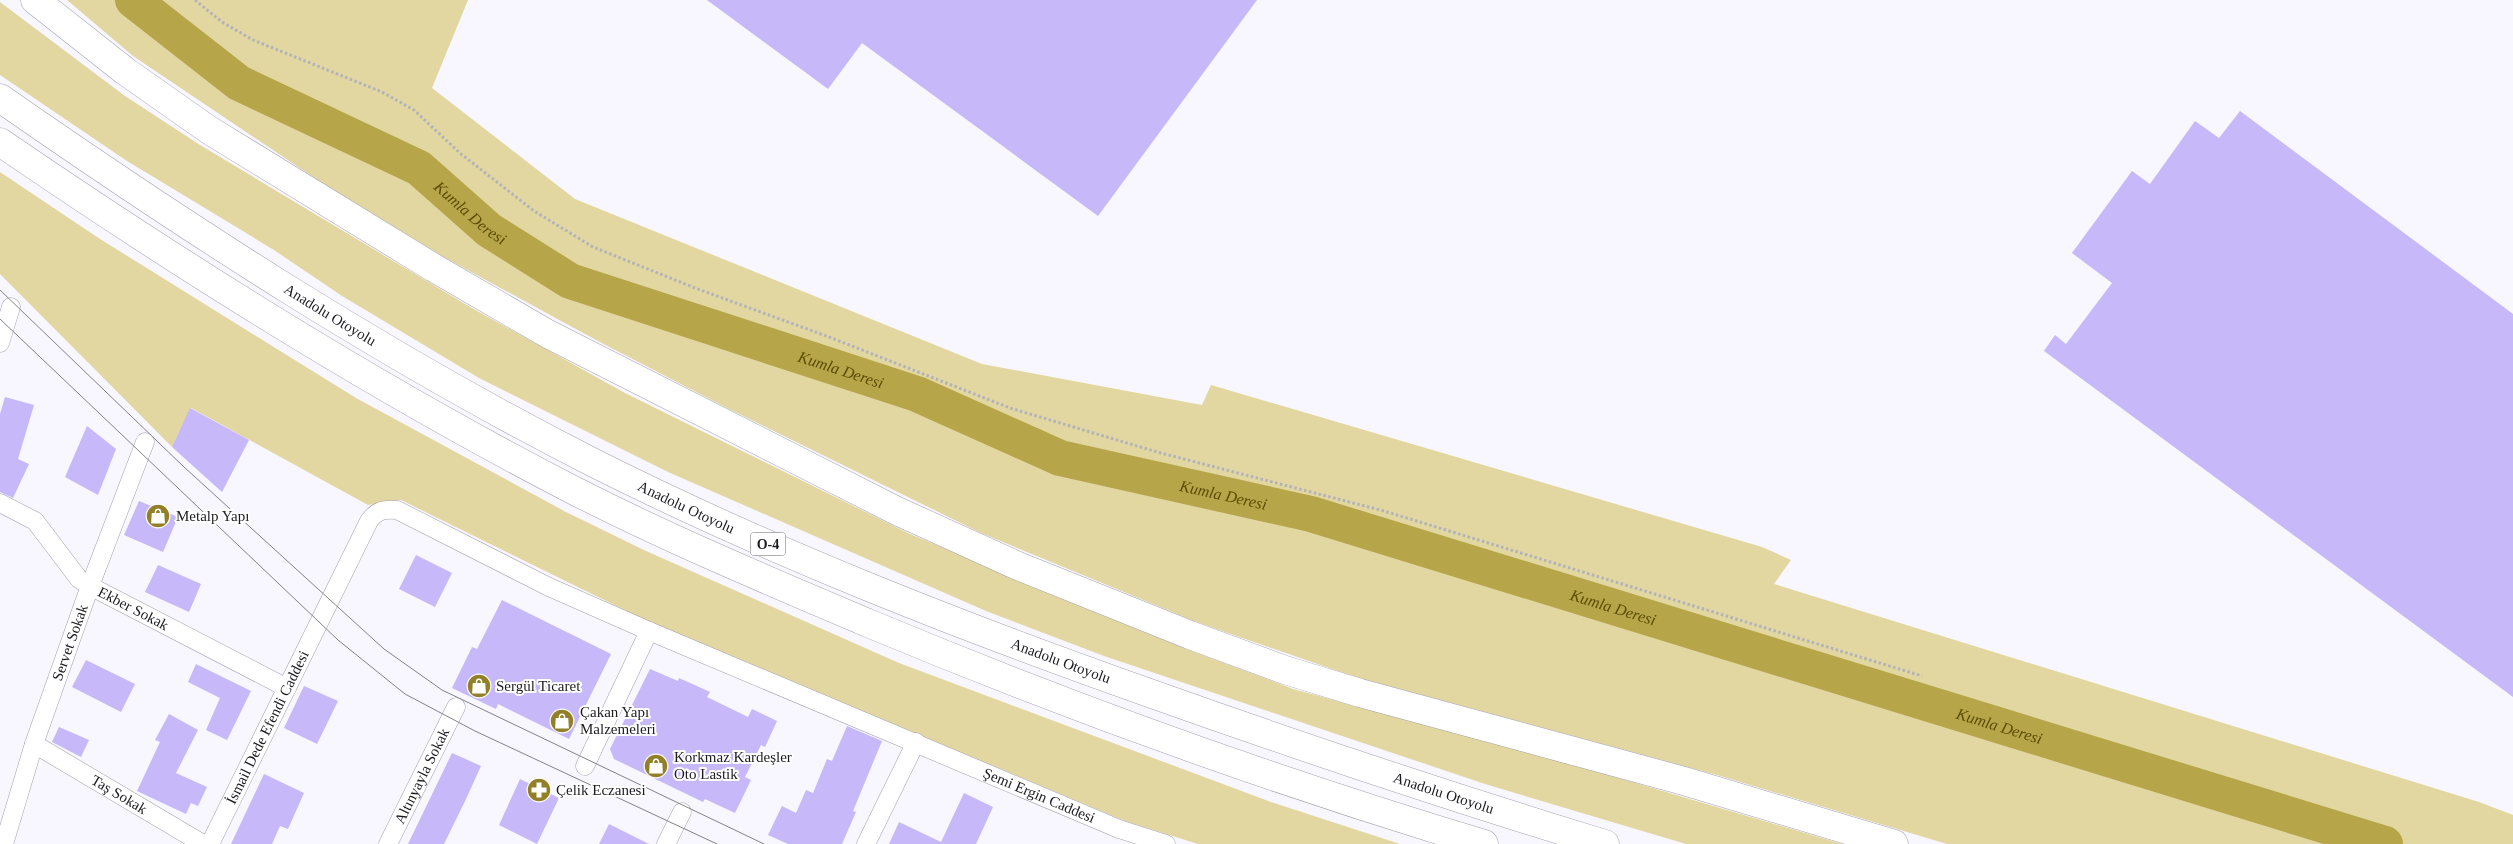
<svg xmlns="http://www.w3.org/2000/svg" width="2513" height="844" viewBox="0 0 2513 844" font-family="'Times New Roman',serif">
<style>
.green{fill:#e2d7a1}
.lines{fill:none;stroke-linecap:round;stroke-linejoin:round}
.river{stroke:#b7a549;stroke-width:36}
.building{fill:#c6b8f9}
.street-casing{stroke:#a3a1ae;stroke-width:19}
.primary-casing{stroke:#a3a1ae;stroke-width:29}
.highway-casing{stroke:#a3a1ae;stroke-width:29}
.path{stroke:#b3b1b9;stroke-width:3;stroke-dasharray:2.5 2.5;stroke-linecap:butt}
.street{stroke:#fff;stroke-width:18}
.primary{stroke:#fff;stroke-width:28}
.highway{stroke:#fff;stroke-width:28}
.tram{stroke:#838188;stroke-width:1}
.labels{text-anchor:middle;stroke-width:4;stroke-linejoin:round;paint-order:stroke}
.shield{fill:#fff;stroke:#605f63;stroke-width:1}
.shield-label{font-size:14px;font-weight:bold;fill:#1c1b20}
.street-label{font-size:15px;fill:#1c1b20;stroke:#fff}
.poi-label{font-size:15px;fill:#1c1b20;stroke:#fff;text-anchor:start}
.water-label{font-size:16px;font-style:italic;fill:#5a4d02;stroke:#fff}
</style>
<rect width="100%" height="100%" fill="#f8f6ff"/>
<path class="green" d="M67,0H468L432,88L575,199L982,364L1202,405L1211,385L1762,547L1791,560L1774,584L2479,802L2513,815V844H1947L1717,775L1355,677L1199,623L981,533L723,406L596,340L440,255L319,181L133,56Z
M0,2L125,96L200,145L470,307L625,393L910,534L1184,648L1293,689L1568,763L1842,844H1686L1485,784L1104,656L986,611L668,472L479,378L342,296L274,250L127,161L0,75Z
M0,172L100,239L356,398L566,512L646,551L899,663L1271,802L1400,844H1198L1125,821L653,624L401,500L368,505L191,408L172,447L0,274Z"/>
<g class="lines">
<path class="river" id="s1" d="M133,0L239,83L419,168L489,230L570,281L917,394L1060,458L1311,514L2385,844"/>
</g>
<path class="building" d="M707,0H1257L1098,216L862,43L828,89Z
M2240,111L2513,314V697L2044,351L2055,335L2066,344L2112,283L2072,253L2132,171L2150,184L2195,121L2219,138Z
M5,397L34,405L18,459L29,464L13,498L0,492V414Z
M190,408L249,440L222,492L172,447Z
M87,426L116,449L98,495L65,477Z
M139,501L178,517L163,552L124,535Z
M416,555L452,573L435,607L399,589Z
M158,565L201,584L189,612L145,592Z
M502,600L611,654L569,739L498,704L496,709L452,688L472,647L477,649Z
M86,660L135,684L121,712L72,687Z
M196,664L251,691L227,740L206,730L220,698L188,682Z
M650,669L678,681L679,678L710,692L707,697L748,717L752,709L777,721L765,747L761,745L745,777L751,780L735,813L705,799L703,802L614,759L610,749Z
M304,686L338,701L317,744L284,728Z
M169,714L198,730L176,773L207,787L198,806L191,803L186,814L137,791L160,742L155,740Z
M847,726L882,741L853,811L856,812L842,844H788L768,835L782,806L796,813L806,790L813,793L827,759L832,761Z
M59,727L89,740L81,757L52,742Z
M452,753L481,766L466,799L444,844H408Z
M264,774L304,793L288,829L280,826L272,844H231Z
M520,779L559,798L537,844L499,825Z
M964,793L993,807L976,844H889L899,822L941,842Z
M609,824L649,844H599Z"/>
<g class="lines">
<g class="street-casing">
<g id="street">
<path d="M0,343L11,307"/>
<path id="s2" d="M0,503L35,521L79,579L90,586L287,688"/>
<path id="s3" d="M34,744L203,844"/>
<path d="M585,766L649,631"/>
<path id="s4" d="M4,844L34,744L90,586L145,442"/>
<path id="s5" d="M210,844L369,521C377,510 384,509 397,510L549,587L649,631L1119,829L1166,844"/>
<path id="s6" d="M388,844L456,707"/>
<path d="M666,844L682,812"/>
<path d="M866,844L916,742"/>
</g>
</g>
<g class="primary-casing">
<path id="primary" d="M35,0L125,71L209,130L434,268L548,334L897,511L1018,566L1190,635L1285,670L1360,693L1684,781L1894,844"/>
</g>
<g class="highway-casing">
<g id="highway">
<path id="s7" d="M0,98C191,231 387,358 594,463C775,554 965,628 1155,695C1304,748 1454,798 1605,844"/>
<path d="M0,142C184,268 375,388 573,490C669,539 769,581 868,623C1069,707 1275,781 1484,844"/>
</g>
</g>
<path class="path" d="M195,0L222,22L253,40L382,92L414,110L461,154L534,211L593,247L695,288L829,337L1010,408L1157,452L1384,511L1922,676"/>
<use href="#street" class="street"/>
<use href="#primary" class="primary"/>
<use href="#highway" class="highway"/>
<path class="tram" d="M0,290L184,467L384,649L442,690L764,844
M0,319L338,640L405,694L475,731L717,844"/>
</g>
<defs>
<g id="shop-disc" transform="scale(1.25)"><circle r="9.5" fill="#918028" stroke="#fff"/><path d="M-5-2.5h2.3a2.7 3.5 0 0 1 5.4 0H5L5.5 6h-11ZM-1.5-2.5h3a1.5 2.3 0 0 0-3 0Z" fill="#fff"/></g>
<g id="pharmacy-disc" transform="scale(1.25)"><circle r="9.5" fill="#918028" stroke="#fff"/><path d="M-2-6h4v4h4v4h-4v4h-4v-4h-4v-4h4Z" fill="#fff"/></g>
</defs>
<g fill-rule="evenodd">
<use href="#shop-disc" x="158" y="516"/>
<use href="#shop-disc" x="479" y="686"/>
<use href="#shop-disc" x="562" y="721"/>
<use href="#shop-disc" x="656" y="766"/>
<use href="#pharmacy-disc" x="539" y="790"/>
</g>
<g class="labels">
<rect class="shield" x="750.5" y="532.5" width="35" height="23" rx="4"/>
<g class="shield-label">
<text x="768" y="549">O-4</text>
</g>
<g class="street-label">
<text dy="5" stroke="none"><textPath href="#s7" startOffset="395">Anadolu Otoyolu</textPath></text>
<text dy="5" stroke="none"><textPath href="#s7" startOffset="800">Anadolu Otoyolu</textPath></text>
<text dy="5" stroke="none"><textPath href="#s2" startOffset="174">Ekber Sokak</textPath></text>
<text dy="5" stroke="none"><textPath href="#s4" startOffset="212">Servet Sokak</textPath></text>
<text dy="5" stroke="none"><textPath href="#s7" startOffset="1205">Anadolu Otoyolu</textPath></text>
<text dy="5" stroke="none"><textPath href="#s5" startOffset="130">İsmail Dede Efendi Caddesi</textPath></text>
<text dy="5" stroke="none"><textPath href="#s6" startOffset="76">Altınyayla Sokak</textPath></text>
<text dy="5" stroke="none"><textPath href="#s3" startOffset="99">Taş Sokak</textPath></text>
<text dy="5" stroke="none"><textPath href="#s7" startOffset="1610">Anadolu Otoyolu</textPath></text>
<text dy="5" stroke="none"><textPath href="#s5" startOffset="1095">Şemi Ergin Caddesi</textPath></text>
</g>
<g class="poi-label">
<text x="176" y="521">Metalp Yapı</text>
<text x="496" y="691">Sergül Ticaret</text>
<text x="580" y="717">Çakan Yapı<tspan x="580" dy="17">Malzemeleri</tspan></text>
<text x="674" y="762">Korkmaz Kardeşler<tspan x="674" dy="17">Oto Lastik</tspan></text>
<text x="556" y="795">Çelik Eczanesi</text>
</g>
<g class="water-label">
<text dy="6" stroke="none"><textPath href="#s1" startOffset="402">Kumla Deresi</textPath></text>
<text dy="6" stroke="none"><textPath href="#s1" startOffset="808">Kumla Deresi</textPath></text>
<text dy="6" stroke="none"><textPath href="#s1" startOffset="1212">Kumla Deresi</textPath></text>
<text dy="6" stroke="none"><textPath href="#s1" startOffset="1618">Kumla Deresi</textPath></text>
<text dy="6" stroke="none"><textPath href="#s1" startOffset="2022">Kumla Deresi</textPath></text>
</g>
</g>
</svg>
